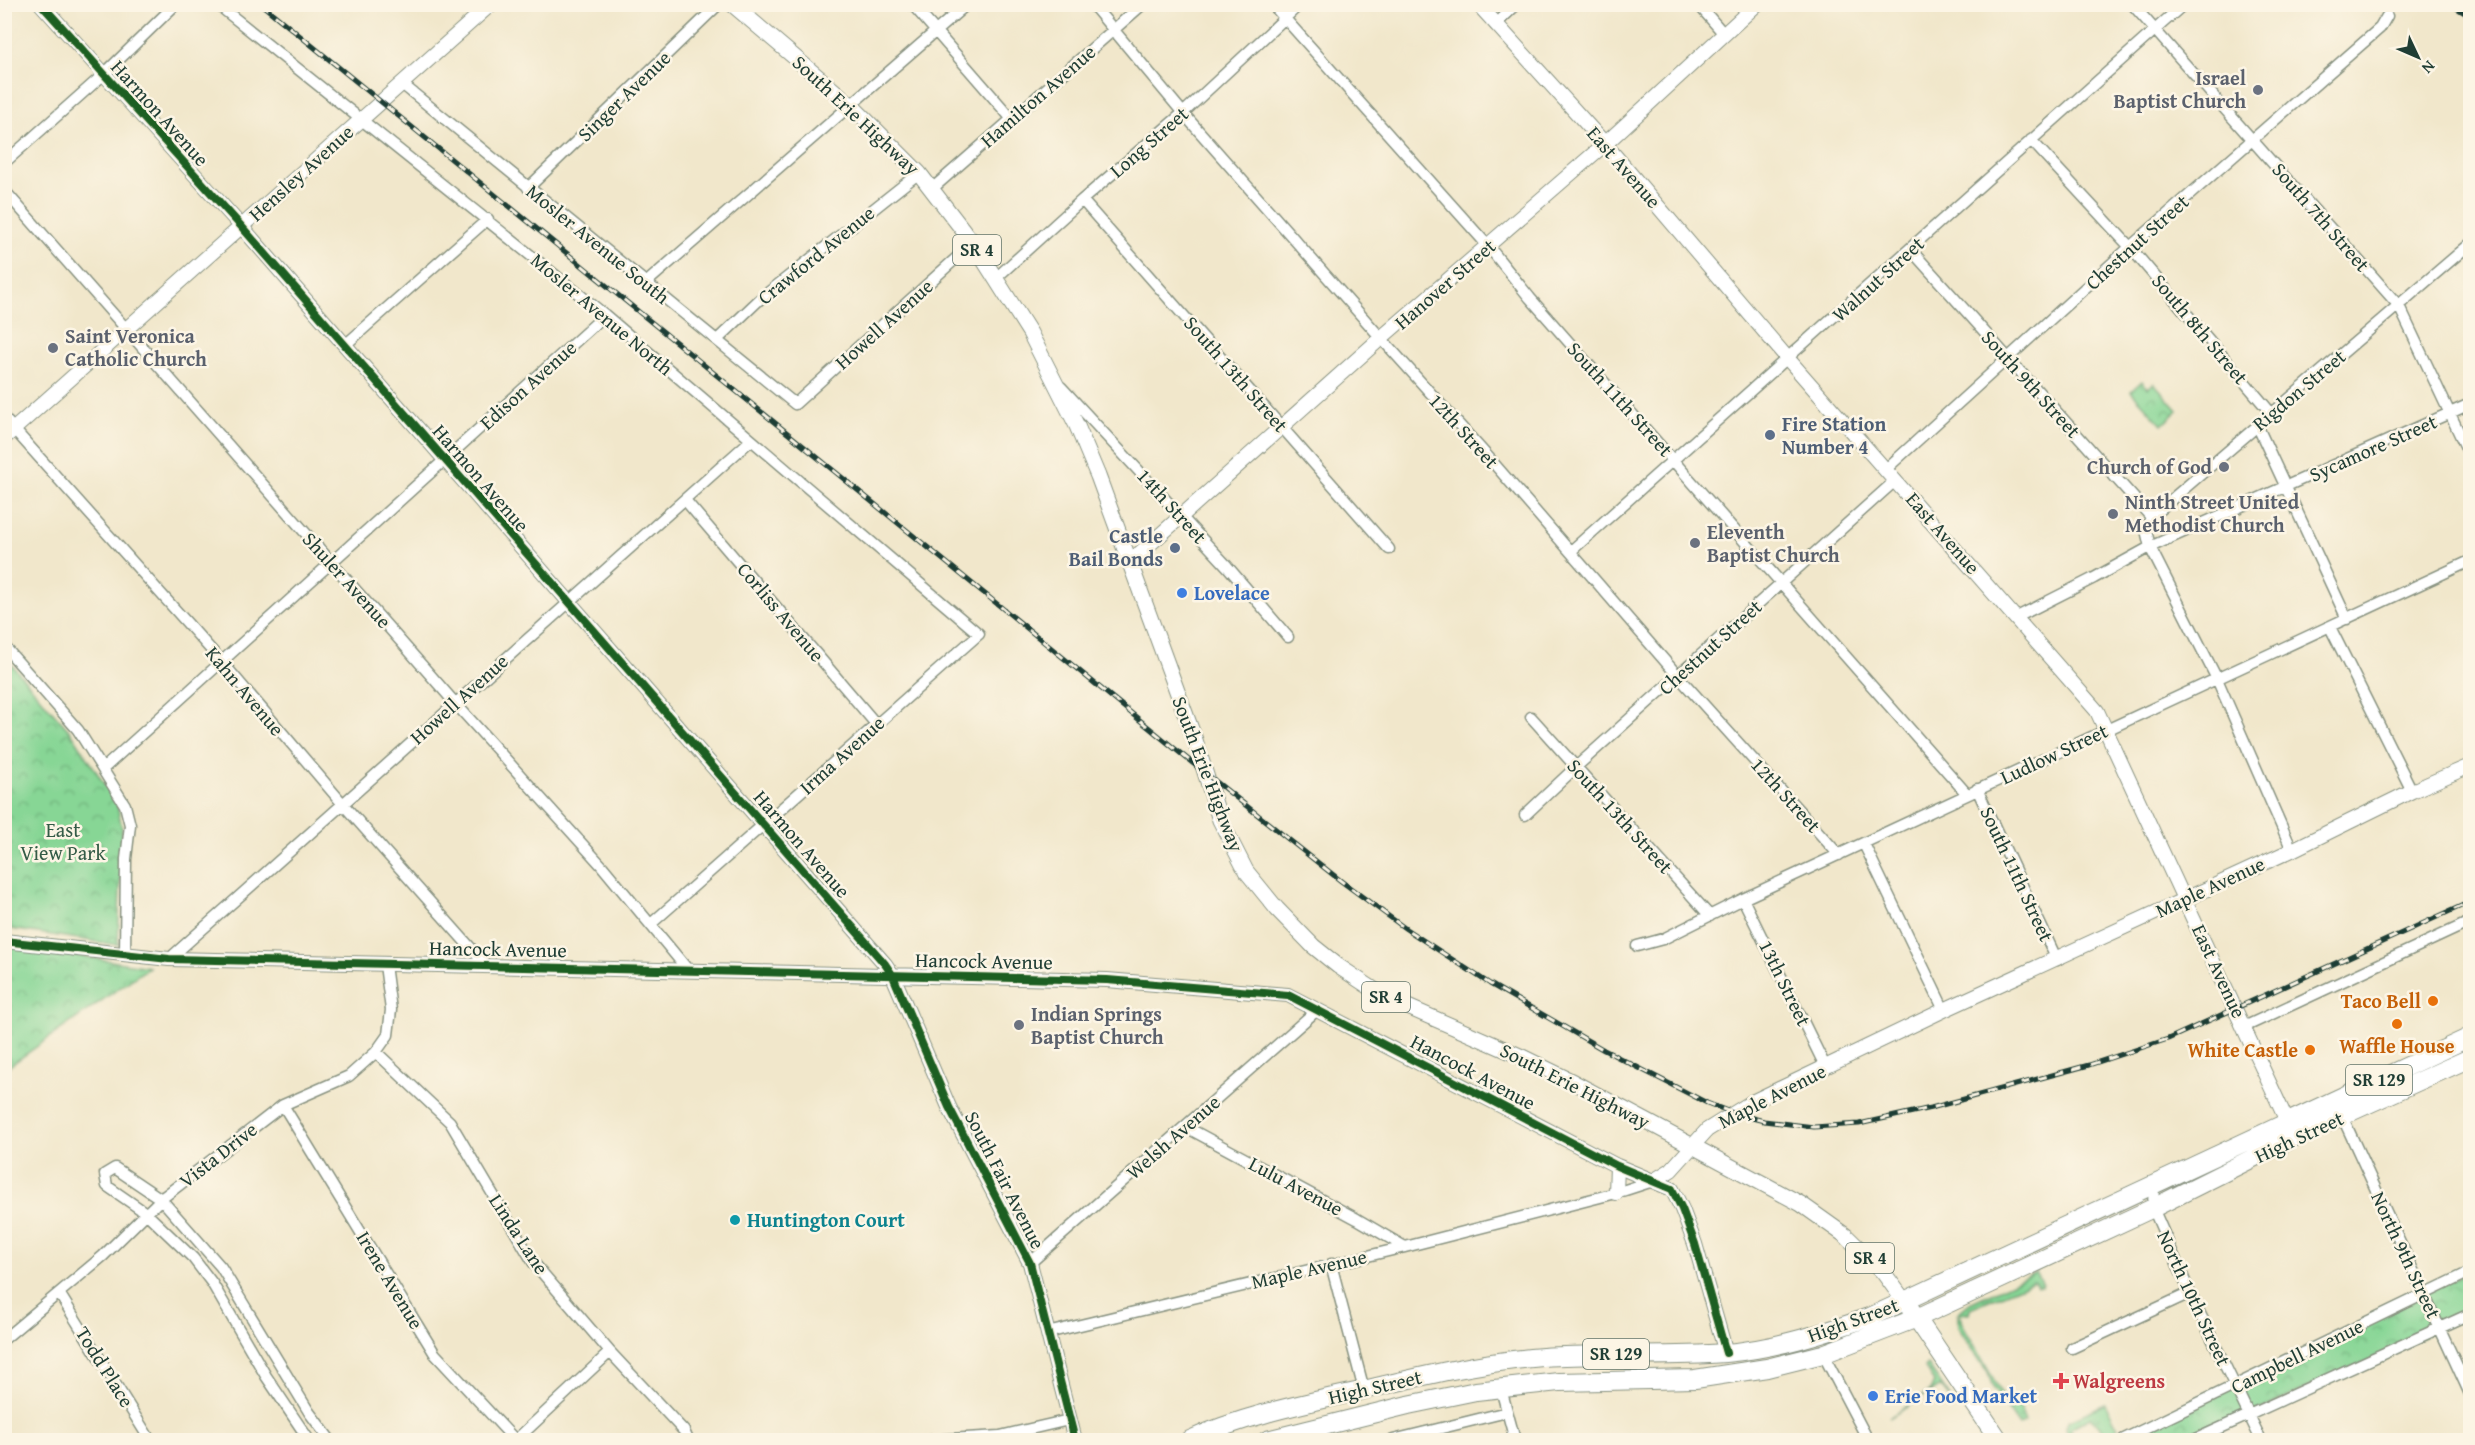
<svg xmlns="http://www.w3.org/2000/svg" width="2475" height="1445" viewBox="0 0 2475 1445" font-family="'Gentium Book Plus',serif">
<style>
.grass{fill:url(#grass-tufts);stroke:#538a64;stroke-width:1.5}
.park{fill:url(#park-crowns);stroke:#538a64;stroke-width:1.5}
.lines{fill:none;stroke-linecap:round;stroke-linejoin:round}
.street-casing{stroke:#889280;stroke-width:13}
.secondary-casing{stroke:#889280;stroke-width:16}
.primary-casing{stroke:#889280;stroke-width:17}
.highway-casing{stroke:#889280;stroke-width:20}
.street{stroke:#fff;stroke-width:10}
.secondary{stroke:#fff;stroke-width:14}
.primary{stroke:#fff;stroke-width:15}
.highway{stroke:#fff;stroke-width:18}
.rail-casing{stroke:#1f3d34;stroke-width:5}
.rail{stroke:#fcf5e5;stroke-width:3;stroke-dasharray:9;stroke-linecap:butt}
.cycleway-casing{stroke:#fcf5e5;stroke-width:11}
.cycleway{stroke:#1b5e20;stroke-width:8}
.worship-dot{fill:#6b7280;stroke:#fcf5e5;stroke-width:2}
.service-dot{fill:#5c6f8a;stroke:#fcf5e5;stroke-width:2}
.shop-dot{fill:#3f7fe0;stroke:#fcf5e5;stroke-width:2}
.food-dot{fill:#e8710a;stroke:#fcf5e5;stroke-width:2}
.culture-dot{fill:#0f9aa8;stroke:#fcf5e5;stroke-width:2}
.health-dot{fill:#e0444e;stroke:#fcf5e5;stroke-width:2}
.labels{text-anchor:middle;stroke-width:5;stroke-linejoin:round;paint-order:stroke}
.shield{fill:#fcf5e5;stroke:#617469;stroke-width:1.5}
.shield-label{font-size:18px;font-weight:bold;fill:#1f3d34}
.worship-label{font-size:20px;font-weight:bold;fill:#5b616d;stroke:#fcf5e5;text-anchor:start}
.street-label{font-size:20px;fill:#1f3d34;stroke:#fcf5e5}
.service-label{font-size:20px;font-weight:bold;fill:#4e5e75;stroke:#fcf5e5;text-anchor:start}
.shop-label{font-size:20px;font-weight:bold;fill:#366cbe;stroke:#fcf5e5;text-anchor:start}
.park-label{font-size:20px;fill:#345c47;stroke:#fcf5e5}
.food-label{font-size:20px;font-weight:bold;fill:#c56008;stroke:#fcf5e5;text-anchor:end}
.culture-label{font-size:20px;font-weight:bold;fill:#0d838f;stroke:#fcf5e5;text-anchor:start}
.health-label{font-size:20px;font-weight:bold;fill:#be3a42;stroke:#fcf5e5;text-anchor:start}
</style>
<defs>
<pattern id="grass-tufts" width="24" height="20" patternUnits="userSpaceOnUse" patternTransform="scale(1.5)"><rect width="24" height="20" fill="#87d695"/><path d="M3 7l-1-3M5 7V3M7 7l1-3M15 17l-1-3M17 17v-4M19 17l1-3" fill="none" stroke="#6eaf7a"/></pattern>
<pattern id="park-crowns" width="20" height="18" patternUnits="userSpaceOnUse" patternTransform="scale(1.5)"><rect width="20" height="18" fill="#87d695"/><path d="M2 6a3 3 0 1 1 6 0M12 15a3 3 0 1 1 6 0" fill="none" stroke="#6eaf7a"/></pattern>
</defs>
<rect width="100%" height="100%" fill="#fcf5e5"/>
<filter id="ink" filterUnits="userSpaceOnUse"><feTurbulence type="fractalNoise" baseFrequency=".0167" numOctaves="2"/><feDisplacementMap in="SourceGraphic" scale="12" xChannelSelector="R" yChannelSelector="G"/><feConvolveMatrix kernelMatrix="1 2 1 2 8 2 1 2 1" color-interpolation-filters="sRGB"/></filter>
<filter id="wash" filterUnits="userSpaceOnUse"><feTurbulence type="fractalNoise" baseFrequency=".008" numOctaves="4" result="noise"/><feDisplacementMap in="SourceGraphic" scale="24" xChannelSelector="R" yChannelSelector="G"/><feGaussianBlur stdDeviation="1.35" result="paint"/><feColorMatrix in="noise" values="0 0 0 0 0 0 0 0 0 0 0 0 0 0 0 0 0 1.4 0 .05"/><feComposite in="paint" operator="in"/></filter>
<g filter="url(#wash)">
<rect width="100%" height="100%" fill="#f1e7cb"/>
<path class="grass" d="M2036,1272L2042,1283L2041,1286H2037L2034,1281L1970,1308L1969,1314L1958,1313L1970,1303Z
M1958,1315L1961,1316V1321L2010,1409L2018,1404L2025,1422L2019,1426L1993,1388L1988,1373L1958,1327Z
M1928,1365L1956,1406L1940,1386L1889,1418L1930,1391L1934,1382L1925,1368Z
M2105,1404L2118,1428L2115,1430L2120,1440H2108L2100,1425L2090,1418L2071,1428L2070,1430L2075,1434L2072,1436L2067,1433L2066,1427L2068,1421Z"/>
<path class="park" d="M2142,381L2148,388L2154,383L2178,410L2162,425L2131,391Z
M4,656L73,735L117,804L122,829L118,945L5,928Z
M5,944L149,967L5,1069Z
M2470,1272V1314L2194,1440H2125Z"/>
</g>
<g filter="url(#ink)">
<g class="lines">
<g class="street-casing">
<path id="street" d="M217,4L605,315L979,634L652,923
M912,4L1011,118
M1092,4L1183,113L1381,338L1490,459L1678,676L1839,855
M1272,4L1489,247L1530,298L1967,794
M1698,4L1724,34
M2132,4L2399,306L2470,456
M1495,25L1517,4
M402,84L795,404L973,243
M2031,140L2130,247L2271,413
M4,163L103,75L176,4
M528,188L719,4
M933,188L1143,4
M4,190L455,703L602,866L688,970
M1082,200L1389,549
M1911,250L2151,517
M996,278L1082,200L1183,113L1300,4
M647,282L967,4
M717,340L760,299L919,173
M344,346L488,219
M1061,387L1227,566L1288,637
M4,418L222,662L342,803L485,964
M2257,425L2347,619
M1886,469L2130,247L2380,28L2387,16
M685,500L876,724
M1571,551L2184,4
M2017,617L2094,578L2150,547L2470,404
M2330,627L2412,791
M4,646L78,730L125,805L130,825L126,859L125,954
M1531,717L1710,916
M104,768L605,315
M1977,789L2057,960
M1525,815L1576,767L1896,480
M1864,844L1944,1010
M2292,850L2217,679L2150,547L2146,530L2151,517L2470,244
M1743,899L1826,1068
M1637,946L1663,939L1743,899L2470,561
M169,959L750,441
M2244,1027L2470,922
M376,1052L450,1122L533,1262L610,1352L684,1431L688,1440
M283,1105L435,1354L515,1440
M2342,1116L2470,1394
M1186,1127L1357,1219L1405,1247
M2154,1184L2153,1208L2190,1293L2261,1440
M1030,1263L1317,1010
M1331,1264L1364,1390
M59,1293L150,1440
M1047,1333L1405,1247L1616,1193L1653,1181
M4,1339L103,1256L161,1199L283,1105L349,1076L376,1052L388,1035L391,1010L385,965
M2072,1348L2190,1293
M1823,1354L1868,1440
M1501,1389L1515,1440
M309,1440L266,1376L212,1283L193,1258L146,1213L107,1186L105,1174L115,1168L161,1199L221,1267L309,1412L330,1440
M516,1440L610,1352
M932,1440L1000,1436L1069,1420
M1393,1440L1507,1412
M2125,1440L2124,1439L2470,1272
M2194,1440L2470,1314"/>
</g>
<g class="secondary-casing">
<path id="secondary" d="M41,4L241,226L885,964L893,976L949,1107L1030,1263L1075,1440
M1478,4L1605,144L1788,359L2097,711L2291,1130
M4,438L491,4
M1131,561L1381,338L1605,144L1757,4
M4,941L169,959L1107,980L1288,995L1617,1166L1672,1189L1682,1209L1695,1244L1726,1353
M1653,1181L1671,1170L1707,1130L1752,1102L1944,1010L2292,850L2412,791L2470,766
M1616,1193L1617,1166"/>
</g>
<g class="primary-casing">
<path id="primary" d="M732,4L852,106L919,173L973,243L1030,333L1077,426L1098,476L1195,740L1220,820L1246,871L1277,909L1313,946L1338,966L1385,997L1520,1056L1573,1082L1801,1204L1846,1236L1883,1272L1905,1302"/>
</g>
<g class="highway-casing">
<path id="highway" d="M1911,1310L1999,1440
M1190,1440C1240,1417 1297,1405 1351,1393C1414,1378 1478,1362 1543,1357C1604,1353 1664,1358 1725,1353C1775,1349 1823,1333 1870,1317L2470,1037
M1267,1440L1408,1405L1476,1391L1559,1382L1695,1379L1767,1368L1823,1354L1917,1318L2153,1208L2295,1137L2470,1058"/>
</g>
<use href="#street" class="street"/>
<use href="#secondary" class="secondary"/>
<use href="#primary" class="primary"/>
<use href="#highway" class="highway"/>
<g class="rail-casing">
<path id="rail" d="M261,4L1185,757L1341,881L1406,929L1490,984L1604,1050L1707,1103L1733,1113L1764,1121L1814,1127L1859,1124L1931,1108L2089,1065L2168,1039L2470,902
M2450,4L2470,16"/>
</g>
<use href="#rail" class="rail"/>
<g class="cycleway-casing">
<path id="cycleway" d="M41,4L241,226L885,964L893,976L949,1107L1030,1263L1075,1440
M4,941L169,959L1107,980L1288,995L1617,1166L1672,1189L1682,1209L1695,1244L1726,1353"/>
</g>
<use href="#cycleway" class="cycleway"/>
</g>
</g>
<g class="worship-dot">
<circle cx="2258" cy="90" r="6"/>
<circle cx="53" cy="348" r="6"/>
<circle cx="2224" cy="467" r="6"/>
<circle cx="2113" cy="514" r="6"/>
<circle cx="1695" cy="543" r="6"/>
<circle cx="1019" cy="1025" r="6"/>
</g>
<g class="service-dot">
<circle cx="1770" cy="435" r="6"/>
<circle cx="1175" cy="548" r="6"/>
</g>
<g class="shop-dot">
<circle cx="1182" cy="593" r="6"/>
<circle cx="1873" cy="1396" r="6"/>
</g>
<g class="food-dot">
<circle cx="2433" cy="1001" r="6"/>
<circle cx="2397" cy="1024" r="6"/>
<circle cx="2310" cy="1050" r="6"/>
</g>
<circle class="culture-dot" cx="735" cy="1220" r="6"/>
<path class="health-dot" d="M2058 1372h6v6h6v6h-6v6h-6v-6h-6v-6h6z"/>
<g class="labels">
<g class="shield">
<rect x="953" y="235" width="48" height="30" rx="4.5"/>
<rect x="1362" y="982" width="48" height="30" rx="4.5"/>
<rect x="2346" y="1065" width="66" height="30" rx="4.5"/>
<rect x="1846" y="1243" width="48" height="30" rx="4.5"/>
<rect x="1583" y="1339" width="66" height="30" rx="4.5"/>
</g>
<g class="shield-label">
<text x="977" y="256">SR 4</text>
<text x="1386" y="1003">SR 4</text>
<text x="2379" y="1086">SR 129</text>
<text x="1870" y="1264">SR 4</text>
<text x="1616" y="1360">SR 129</text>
</g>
<g class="worship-label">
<text x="2246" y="85" text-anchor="end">Israel<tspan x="2246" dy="23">Baptist Church</tspan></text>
<text x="65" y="343">Saint Veronica<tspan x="65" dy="23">Catholic Church</tspan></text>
<text x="2212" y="474" text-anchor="end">Church of God</text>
<text x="2125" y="509">Ninth Street United<tspan x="2125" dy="23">Methodist Church</tspan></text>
<text x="1707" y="539">Eleventh<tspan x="1707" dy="23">Baptist Church</tspan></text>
<text x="1031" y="1021">Indian Springs<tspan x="1031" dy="23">Baptist Church</tspan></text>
</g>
<g class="street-label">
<text transform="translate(624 96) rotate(-44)" y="7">Singer Avenue</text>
<text transform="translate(1038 96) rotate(-41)" y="7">Hamilton Avenue</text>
<text transform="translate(160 113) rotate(48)" y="7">Harmon Avenue</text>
<text transform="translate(856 115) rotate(43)" y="7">South Erie Highway</text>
<text transform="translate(1149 142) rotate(-41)" y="7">Long Street</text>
<text transform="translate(1624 167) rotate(49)" y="7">East Avenue</text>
<text transform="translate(301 173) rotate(-42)" y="7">Hensley Avenue</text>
<text transform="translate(2321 217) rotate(49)" y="7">South 7th Street</text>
<text transform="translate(2137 242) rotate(-42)" y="7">Chestnut Street</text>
<text transform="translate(598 244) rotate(39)" y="7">Mosler Avenue South</text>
<text transform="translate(816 255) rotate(-39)" y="7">Crawford Avenue</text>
<text transform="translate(1878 279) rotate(-42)" y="7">Walnut Street</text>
<text transform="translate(1445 284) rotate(-41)" y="7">Hanover Street</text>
<text transform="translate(602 314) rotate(40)" y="7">Mosler Avenue North</text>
<text transform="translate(884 324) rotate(-42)" y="7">Howell Avenue</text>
<text transform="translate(2200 329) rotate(50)" y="7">South 8th Street</text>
<text transform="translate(1236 374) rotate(49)" y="7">South 13th Street</text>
<text transform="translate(2031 384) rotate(48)" y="7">South 9th Street</text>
<text transform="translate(528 385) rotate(-42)" y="7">Edison Avenue</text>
<text transform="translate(2299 390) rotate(-40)" y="7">Rigdon Street</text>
<text transform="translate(1620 399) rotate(48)" y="7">South 11th Street</text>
<text transform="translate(1464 431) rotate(48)" y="7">12th Street</text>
<text transform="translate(2373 448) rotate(-24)" y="7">Sycamore Street</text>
<text transform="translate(481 478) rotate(49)" y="7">Harmon Avenue</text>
<text transform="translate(1172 506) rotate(48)" y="7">14th Street</text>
<text transform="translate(1943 533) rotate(49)" y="7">East Avenue</text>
<text transform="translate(347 580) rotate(48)" y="7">Shuler Avenue</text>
<text transform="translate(781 612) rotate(50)" y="7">Corliss Avenue</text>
<text transform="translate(1710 647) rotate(-42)" y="7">Chestnut Street</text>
<text transform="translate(245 691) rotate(50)" y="7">Kahn Avenue</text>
<text transform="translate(459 699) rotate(-42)" y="7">Howell Avenue</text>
<text transform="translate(2054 754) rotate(-25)" y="7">Ludlow Street</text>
<text transform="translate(842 755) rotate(-42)" y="7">Irma Avenue</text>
<text transform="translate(1208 774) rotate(69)" y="7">South Erie Highway</text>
<text transform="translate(1786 795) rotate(48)" y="7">12th Street</text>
<text transform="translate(1620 816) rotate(48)" y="7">South 13th Street</text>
<text transform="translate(802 844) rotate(49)" y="7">Harmon Avenue</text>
<text transform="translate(2017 874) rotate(65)" y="7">South 11th Street</text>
<text transform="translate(2210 887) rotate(-25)" y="7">Maple Avenue</text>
<text transform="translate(498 949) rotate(1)" y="7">Hancock Avenue</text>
<text transform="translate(984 961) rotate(1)" y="7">Hancock Avenue</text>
<text transform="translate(2219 971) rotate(65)" y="7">East Avenue</text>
<text transform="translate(1785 983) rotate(64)" y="7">13th Street</text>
<text transform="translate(1473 1072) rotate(28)" y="7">Hancock Avenue</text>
<text transform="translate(1575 1086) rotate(27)" y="7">South Erie Highway</text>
<text transform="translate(1772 1096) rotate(-27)" y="7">Maple Avenue</text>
<text transform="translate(1173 1137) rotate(-41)" y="7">Welsh Avenue</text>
<text transform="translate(2299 1137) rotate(-25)" y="7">High Street</text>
<text transform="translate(218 1155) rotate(-38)" y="7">Vista Drive</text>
<text transform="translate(1005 1180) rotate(63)" y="7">South Fair Avenue</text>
<text transform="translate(1296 1186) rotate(28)" y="7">Lulu Avenue</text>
<text transform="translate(519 1234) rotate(57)" y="7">Linda Lane</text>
<text transform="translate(2406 1255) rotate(65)" y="7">North 9th Street</text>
<text transform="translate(1309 1269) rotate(-13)" y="7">Maple Avenue</text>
<text transform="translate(390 1280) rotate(59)" y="7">Irene Avenue</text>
<text transform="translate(2194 1298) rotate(65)" y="7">North 10th Street</text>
<text transform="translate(1853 1320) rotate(-20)" y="7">High Street</text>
<text transform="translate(2297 1356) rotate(-26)" y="7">Campbell Avenue</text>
<text transform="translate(105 1367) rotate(58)" y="7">Todd Place</text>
<text transform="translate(1375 1387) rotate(-13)" y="7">High Street</text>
</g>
<g class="service-label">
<text x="1782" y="431">Fire Station<tspan x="1782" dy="23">Number 4</tspan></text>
<text x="1163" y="543" text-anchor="end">Castle<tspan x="1163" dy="23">Bail Bonds</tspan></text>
</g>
<g class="shop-label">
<text x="1194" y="600">Lovelace</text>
<text x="1885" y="1403">Erie Food Market</text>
</g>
<g class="park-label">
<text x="63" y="837">East<tspan x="63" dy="23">View Park</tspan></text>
</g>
<g class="food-label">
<text x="2421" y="1008">Taco Bell</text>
<text x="2397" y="1053" text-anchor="middle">Waffle House</text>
<text x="2298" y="1057">White Castle</text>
</g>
<g class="culture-label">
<text x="747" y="1227">Huntington Court</text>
</g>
<g class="health-label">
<text x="2073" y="1388">Walgreens</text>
</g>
</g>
<rect width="2475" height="1445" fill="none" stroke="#fcf5e5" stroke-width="24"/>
<g transform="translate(2418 57) rotate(134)" stroke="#fcf5e5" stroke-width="4.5" paint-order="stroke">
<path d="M0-4.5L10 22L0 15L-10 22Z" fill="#1f3d34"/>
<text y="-9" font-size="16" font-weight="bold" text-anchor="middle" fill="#1f3d34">N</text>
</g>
</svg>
